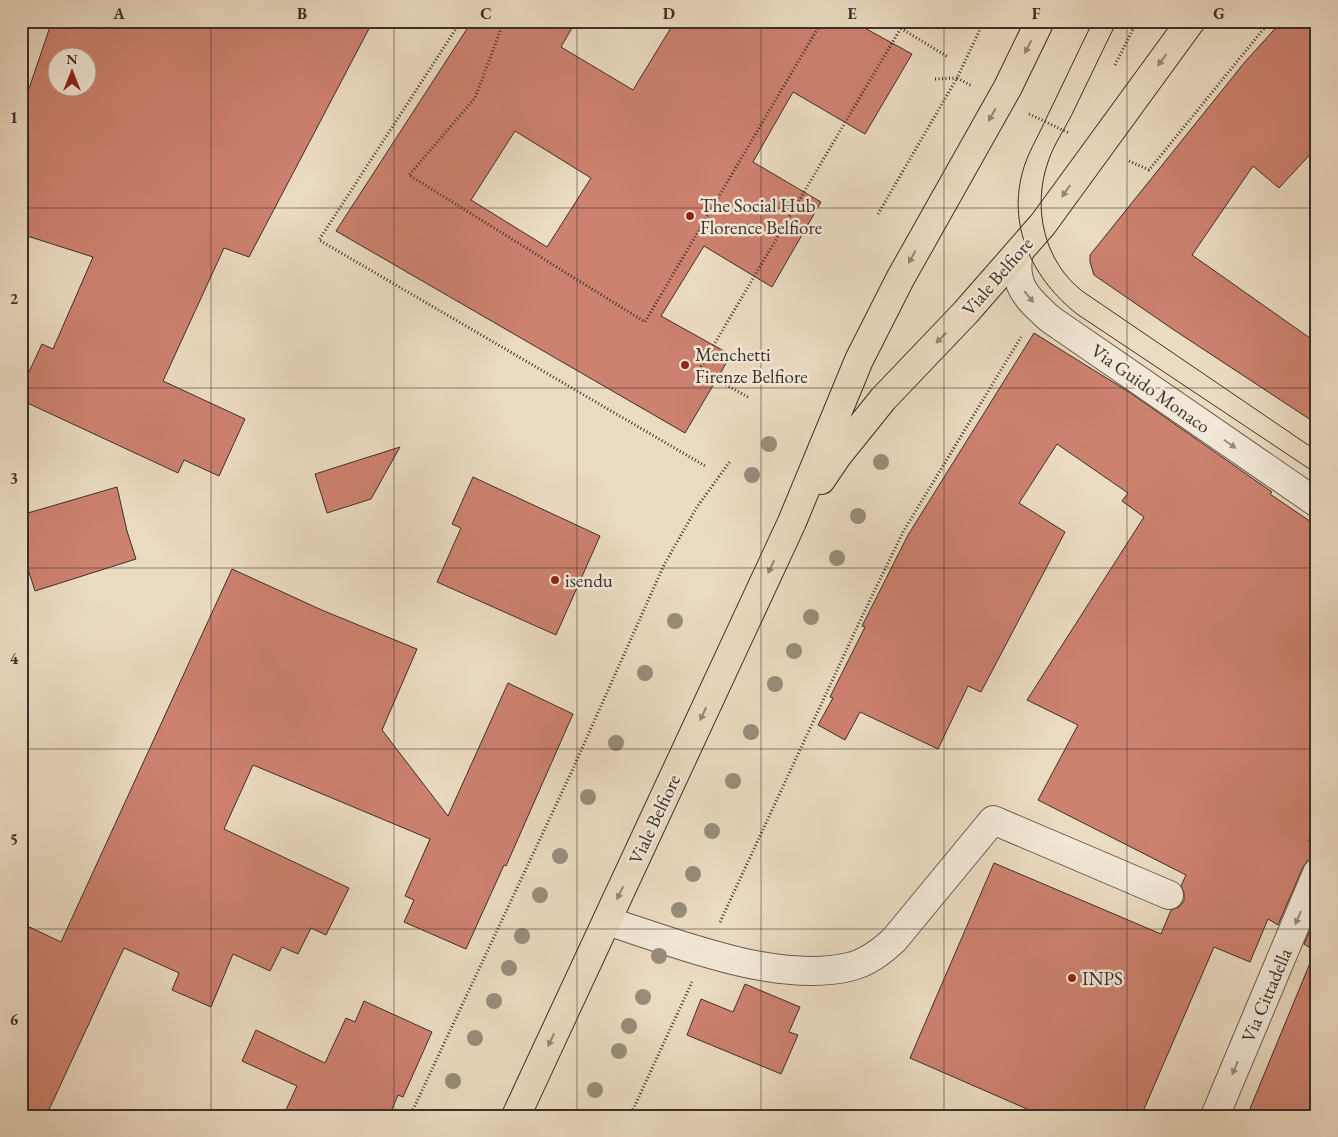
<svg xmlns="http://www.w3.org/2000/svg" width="1338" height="1137" viewBox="0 0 1338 1137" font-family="'EB Garamond',serif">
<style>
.building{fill:#cd816f;stroke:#3c3029;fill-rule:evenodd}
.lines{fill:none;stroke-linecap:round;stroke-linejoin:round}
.minor-casing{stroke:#685b4f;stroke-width:30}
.major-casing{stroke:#3c3029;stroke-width:30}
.path{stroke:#3c3029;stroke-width:3;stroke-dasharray:1 2.5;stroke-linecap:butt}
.minor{stroke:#f2e8d7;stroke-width:28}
.major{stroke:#ebdbc1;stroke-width:28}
.tram{stroke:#3c3029;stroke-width:1}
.tree{fill:#988d79}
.oneway{fill:#948675}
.oneway2{fill:#978c80}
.grid{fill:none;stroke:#3c3029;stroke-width:1;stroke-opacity:0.55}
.poi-dot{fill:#8f2418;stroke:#f2e8d7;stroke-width:2}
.labels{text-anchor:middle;stroke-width:5;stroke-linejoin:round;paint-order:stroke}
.poi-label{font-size:19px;fill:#3c3029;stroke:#f2e8d7;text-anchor:start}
.street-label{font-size:19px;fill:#3c3029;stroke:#f2e8d7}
.neatline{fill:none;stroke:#3c3029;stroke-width:2}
.grid-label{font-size:16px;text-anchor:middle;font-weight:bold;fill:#3c3029}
</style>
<rect width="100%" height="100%" fill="#ebdbc1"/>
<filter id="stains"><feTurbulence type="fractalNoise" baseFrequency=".004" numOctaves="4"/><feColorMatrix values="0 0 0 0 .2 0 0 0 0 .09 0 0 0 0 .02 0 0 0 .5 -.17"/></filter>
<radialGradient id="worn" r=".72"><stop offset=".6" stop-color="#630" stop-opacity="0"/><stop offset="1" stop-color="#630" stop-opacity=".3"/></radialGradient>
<path class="building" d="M52,21H373L249,257L224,248L163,381L245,419L219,476L184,460L178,473L21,400V389L42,344L53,349L93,257L21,234V112ZM58,58H88V88H58Z
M472,21H576L561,47L633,90L675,21H852L912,54L865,134L793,92L753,162L821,202L772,287L704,246L661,316L731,355L685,433L336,231ZM515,131L591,178L547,247L471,200Z
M1282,21H1317V147L1279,188L1253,166L1192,255L1317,343V424L1174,330L1094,275L1090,262V255L1151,179L1244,63Z
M1034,333L1129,392L1272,492L1270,494L1317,526V858L1308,860L1303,867L1278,925L1268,919L1250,962L1214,947L1141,1116H1043L910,1058L994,863L1161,934L1171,910L1179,907L1184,901V893L1181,886L1186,875L1038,800L1078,725L1027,700L1144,517L1122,501L1128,493L1057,444L1019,503L1065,532L981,692L968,686L938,749L860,712L845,740L818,725L833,698L830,697L865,627L862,626L908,535Z
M400,447L371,499L327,513L315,474Z
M473,477L600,536L556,635L437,582L461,528L452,524Z
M117,487L127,531L136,559L35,591L26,563L21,561V515Z
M232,569L324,611L417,649L382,730L448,816L508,683L573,714L506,866L504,865L466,949L404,922L414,900L405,896L430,839L253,765L224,829L349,888L326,935L311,928L298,954L282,947L270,971L233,954L211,1007L172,990L179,973L124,948L46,1116H21V923L61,942Z
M1317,914V1116H1247L1315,951L1304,944Z
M745,984L800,1007L789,1032L798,1035L781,1074L687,1035L701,999L733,1012Z
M364,1001L432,1032L403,1097L398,1095L389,1116H283L297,1086L242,1061L256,1030L325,1063L346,1018L355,1022Z"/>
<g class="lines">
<g class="minor-casing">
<path id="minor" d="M1019,252C1012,285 1027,298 1050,319L1317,503
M607,921C676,943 776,984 849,967C867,963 881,952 894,940L993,820L1169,895
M1215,1116L1317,873"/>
</g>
<g class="major-casing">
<path id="major" d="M821,480L838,455L883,399L966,312L1043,224L1191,21
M516,1116L792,522L859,360L900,279L1008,87L1040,21"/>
</g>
<path class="path" d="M461,21L319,240L707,467
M504,21L475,98L409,175L645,322L822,21
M889,21L948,57
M1115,65L1137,21
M935,79L957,78L984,21
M1029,114L1069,133
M1129,161L1149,170L1270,21
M878,214L957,78L972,86
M748,397L699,370L905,21
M1309,841L1317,823
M720,922L858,625L903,532L1021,337
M410,1116L571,773L664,565L697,507L731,460
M630,1116L692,982"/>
<use href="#minor" class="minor"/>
<use href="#major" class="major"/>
<path class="tram" d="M1093,21C1077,54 1061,88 1045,121C1037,139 1027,154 1022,174C1008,229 1034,280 1077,314L1317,474
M1117,21C1103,50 1089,79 1075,108C1067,126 1054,143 1048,162C1032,208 1044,261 1082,291L1317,451"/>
</g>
<g class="tree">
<circle cx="769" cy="444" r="8"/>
<circle cx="881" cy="462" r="8"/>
<circle cx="752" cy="475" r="8"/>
<circle cx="858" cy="516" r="8"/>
<circle cx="837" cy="558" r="8"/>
<circle cx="811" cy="617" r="8"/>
<circle cx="675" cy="621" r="8"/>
<circle cx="794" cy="651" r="8"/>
<circle cx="645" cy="673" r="8"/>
<circle cx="775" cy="684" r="8"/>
<circle cx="751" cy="732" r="8"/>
<circle cx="616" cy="743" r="8"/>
<circle cx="733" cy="781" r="8"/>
<circle cx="588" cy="797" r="8"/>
<circle cx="712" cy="831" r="8"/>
<circle cx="560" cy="856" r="8"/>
<circle cx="693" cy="874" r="8"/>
<circle cx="540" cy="895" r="8"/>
<circle cx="679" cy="910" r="8"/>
<circle cx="522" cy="936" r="8"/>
<circle cx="659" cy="956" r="8"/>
<circle cx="509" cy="968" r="8"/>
<circle cx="643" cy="997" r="8"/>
<circle cx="494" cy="1001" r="8"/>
<circle cx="629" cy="1026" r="8"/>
<circle cx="475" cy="1038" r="8"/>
<circle cx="619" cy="1051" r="8"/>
<circle cx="453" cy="1081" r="8"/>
<circle cx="595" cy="1090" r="8"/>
</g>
<defs><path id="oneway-solid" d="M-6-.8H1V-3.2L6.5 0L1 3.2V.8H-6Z" transform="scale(1.25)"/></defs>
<g class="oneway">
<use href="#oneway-solid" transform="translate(1028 47) rotate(117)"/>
<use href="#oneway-solid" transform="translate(1162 60) rotate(127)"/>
<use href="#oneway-solid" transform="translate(992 115) rotate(119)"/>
<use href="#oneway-solid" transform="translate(1066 191) rotate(125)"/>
<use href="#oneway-solid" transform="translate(912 257) rotate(119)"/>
<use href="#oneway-solid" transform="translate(941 338) rotate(134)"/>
<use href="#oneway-solid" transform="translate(771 567) rotate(115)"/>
<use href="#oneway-solid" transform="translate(703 714) rotate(115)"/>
<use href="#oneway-solid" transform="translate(620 893) rotate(115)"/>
<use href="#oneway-solid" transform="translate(551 1040) rotate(115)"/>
</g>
<g class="oneway2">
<use href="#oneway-solid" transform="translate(1029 297) rotate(51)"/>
<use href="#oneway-solid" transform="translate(1230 444) rotate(35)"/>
<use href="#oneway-solid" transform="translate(1298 918) rotate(113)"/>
<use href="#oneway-solid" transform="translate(1235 1068) rotate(113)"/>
</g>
<path class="grid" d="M211,21V1116M394,21V1116M577,21V1116M761,21V1116M944,21V1116M1127,21V1116M21,208H1317M21,388H1317M21,568H1317M21,749H1317M21,929H1317"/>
<g class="poi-dot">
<circle cx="690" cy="216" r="5"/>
<circle cx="685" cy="365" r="5"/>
<circle cx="555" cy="580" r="5"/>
<circle cx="1072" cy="978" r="5"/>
</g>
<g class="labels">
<g class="poi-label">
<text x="700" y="212">The Social Hub<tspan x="700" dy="22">Florence Belfiore</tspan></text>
<text x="695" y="361">Menchetti<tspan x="695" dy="22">Firenze Belfiore</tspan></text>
<text x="565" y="587">isendu</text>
<text x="1082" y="985">INPS</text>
</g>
<g class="street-label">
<text transform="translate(997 276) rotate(-49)" y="7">Viale Belfiore</text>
<text transform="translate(1151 388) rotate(35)" y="7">Via Guido Monaco</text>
<text transform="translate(654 819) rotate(-65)" y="7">Viale Belfiore</text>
<text transform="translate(1266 995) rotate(-67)" y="7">Via Cittadella</text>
</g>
</g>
<rect width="1338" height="1137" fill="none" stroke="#ebdbc1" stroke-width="55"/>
<g transform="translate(72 72)"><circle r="24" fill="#f2e8d7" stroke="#a99e91"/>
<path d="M0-4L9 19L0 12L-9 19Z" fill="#8f2418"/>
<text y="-8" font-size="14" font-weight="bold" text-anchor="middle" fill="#3c3029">N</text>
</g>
<rect x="28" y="28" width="1282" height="1082" class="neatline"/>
<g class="grid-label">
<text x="119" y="19">A</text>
<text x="302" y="19">B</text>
<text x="486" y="19">C</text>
<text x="669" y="19">D</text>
<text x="852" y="19">E</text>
<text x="1036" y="19">F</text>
<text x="1219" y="19">G</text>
<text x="14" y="123">1</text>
<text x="14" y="304">2</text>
<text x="14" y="484">3</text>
<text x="14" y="664">4</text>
<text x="14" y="845">5</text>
<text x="14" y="1025">6</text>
</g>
<rect width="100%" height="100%" filter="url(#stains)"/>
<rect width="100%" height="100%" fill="url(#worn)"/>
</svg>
